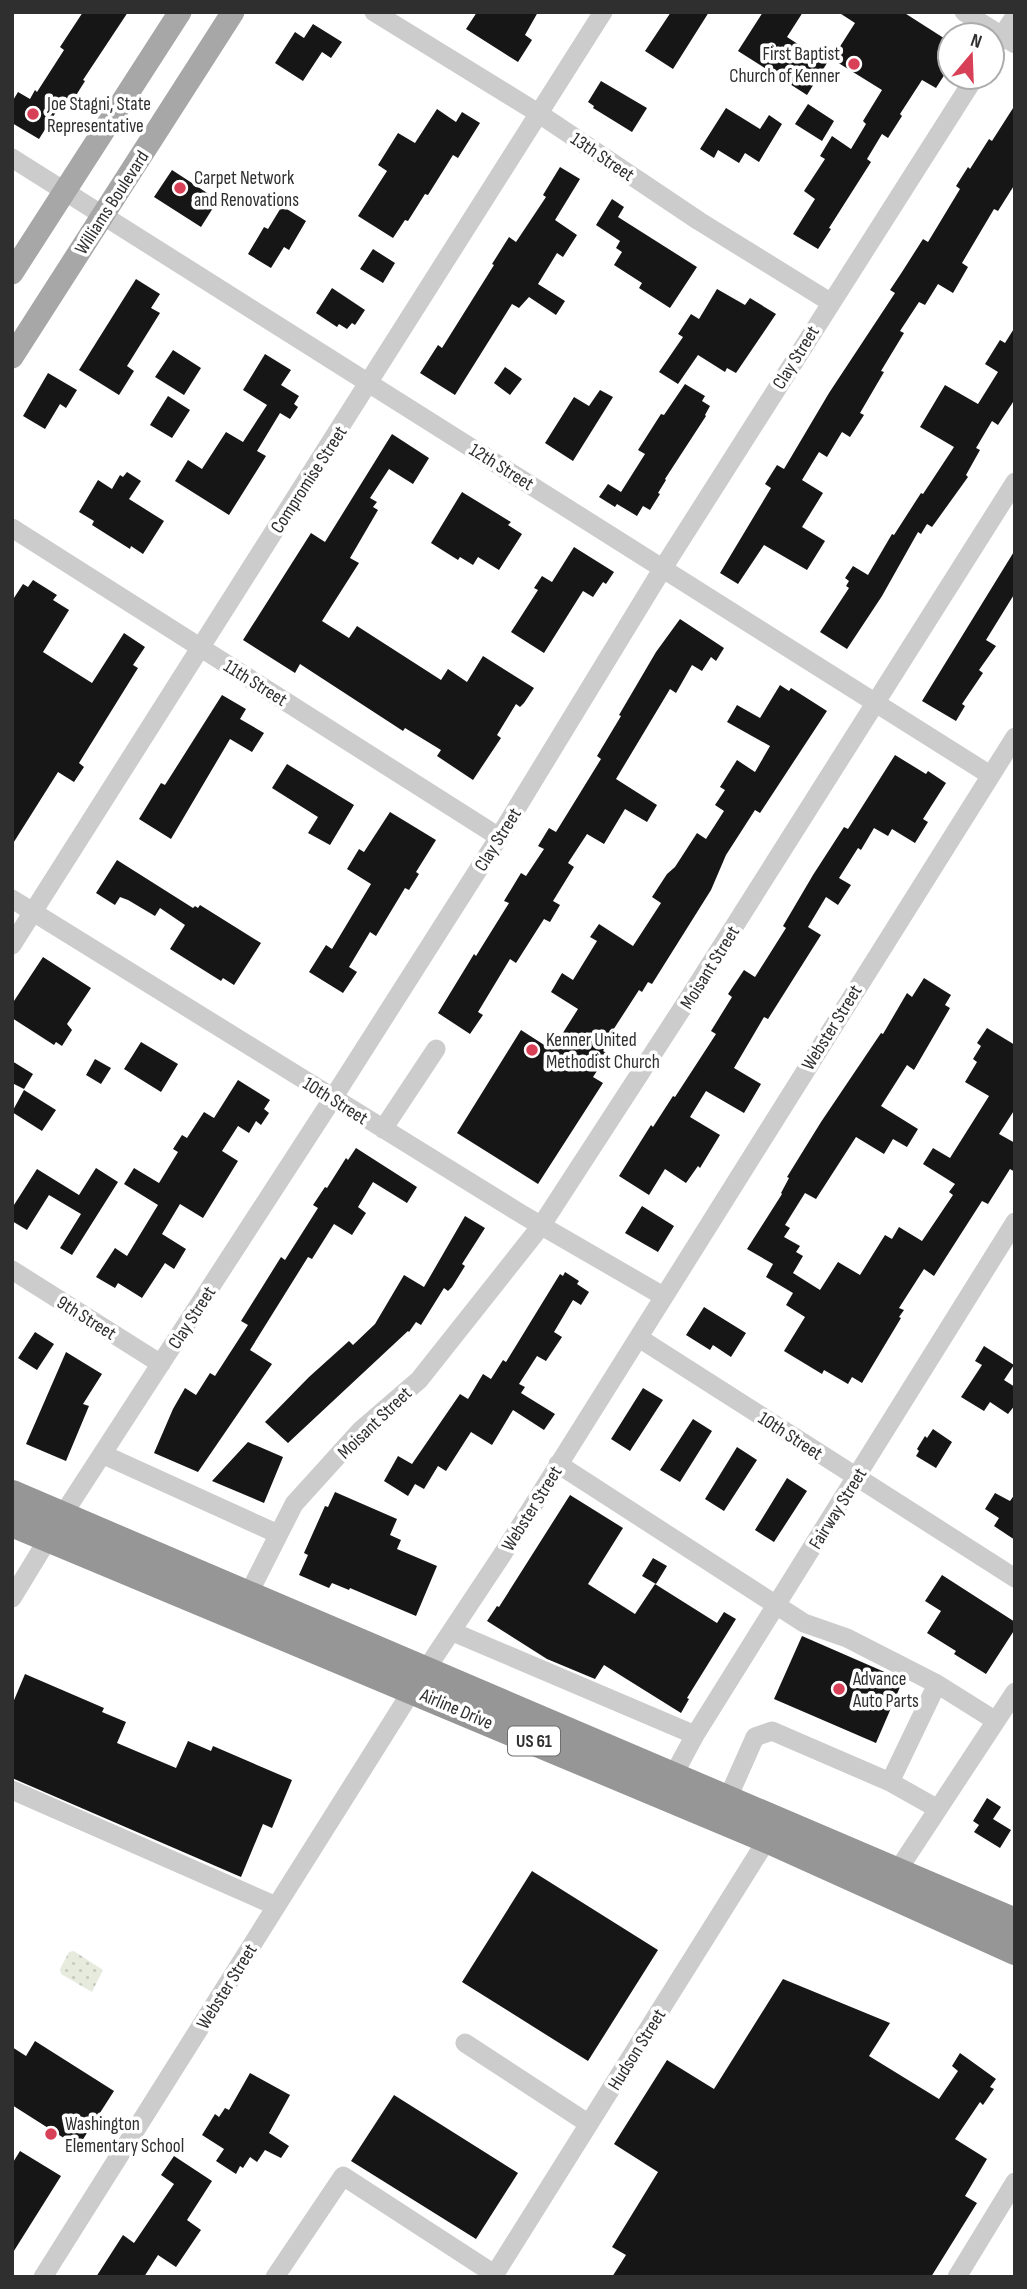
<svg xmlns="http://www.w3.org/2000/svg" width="1027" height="2289" viewBox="0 0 1027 2289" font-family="'Sofia Sans Condensed',sans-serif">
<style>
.park{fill:url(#park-dots)}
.building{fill:#161616}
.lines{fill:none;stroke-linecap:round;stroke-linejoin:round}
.minor{stroke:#ccc;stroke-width:19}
.major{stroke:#a7a7a7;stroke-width:23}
.highway{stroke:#969696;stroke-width:28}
.poi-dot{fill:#d74057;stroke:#fff;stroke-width:2.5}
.labels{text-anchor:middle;stroke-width:7;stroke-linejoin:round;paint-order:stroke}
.shield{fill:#fff;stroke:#6d6d6d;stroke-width:2}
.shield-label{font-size:18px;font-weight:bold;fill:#2f2f2f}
.poi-label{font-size:19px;fill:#2f2f2f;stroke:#fff;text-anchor:start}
.street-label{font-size:19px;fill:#2f2f2f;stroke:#fff}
</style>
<defs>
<pattern id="park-dots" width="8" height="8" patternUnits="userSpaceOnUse" patternTransform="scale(1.75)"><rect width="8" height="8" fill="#e6ebde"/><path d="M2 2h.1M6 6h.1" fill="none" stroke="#c6cabf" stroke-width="1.8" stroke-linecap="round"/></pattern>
</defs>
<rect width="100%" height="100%" fill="#fff"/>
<path class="park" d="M74,1951L103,1970L92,1992L61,1974L60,1969L69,1952Z"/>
<path class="building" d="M83,12H128L83,80L85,81L70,105L63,101L39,139L12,123V102L18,92L30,99L35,90L37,92L64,50L60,47Z
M477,12H538L525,35L532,40L518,62L466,29Z
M671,12H709L673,69L645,51Z
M763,12H803L787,37L827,63L807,95L738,51Z
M838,12H903L950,42V48L942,60L950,66L936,88L922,80L900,114L902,116L888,138L882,134L867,159L871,162L829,228L831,229L818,249L793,234L815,199L804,191L825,159L820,156L832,136L851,149L866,124L863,121L882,90L832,59L855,23Z
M313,24L342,42L331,58L322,52L303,81L275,63L295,32L304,38Z
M601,81L647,108L632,132L593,108L594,106L588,102Z
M808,104L834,121L822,141L795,124Z
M1015,105V184L998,211L994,209L962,263L968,267L953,293L938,284L925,305L919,302L900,331L904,333L881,371L884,372L860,413L864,415L850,437L842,432L827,457L819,452L802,480L823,493L802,527L825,541L807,570L764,545L738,584L720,573L771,488L765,484L777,465L784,469L829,393L895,293L890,290L902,272L923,239L928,242L960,189L956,186L968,167L970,169L989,139L992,141Z
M726,108L760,129L769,115L782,124L759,162L745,153L739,163L718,150L714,158L700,149Z
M437,109L456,122L462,112L480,123L458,158L453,155L428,195L425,194L408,221L405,220L393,238L358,216L387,171L378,165L398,133L415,143Z
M560,167L580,179L555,220L577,235L563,257L557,253L538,284L565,301L556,315L529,297L519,308L512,304L455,395L420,373L438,345L442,348L494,265L492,264L509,237L516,242L546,197L543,195Z
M172,170L218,200L201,227L154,197Z
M612,199L624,207L618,217L697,267L670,308L639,288L642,283L614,265L622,252L616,248L620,241L596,225Z
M282,206L306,221L289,250L284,247L271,268L248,254L264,227L268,229Z
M373,249L395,263L383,283L360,269Z
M136,279L160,294L151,308L160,313L127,366L134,371L119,395L79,370Z
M332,288L365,310L355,325L352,323L347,329L339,324L337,327L316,313Z
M717,289L745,305L750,298L776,314L736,373L727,368L725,372L698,355L678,384L659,372L683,337L678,334L691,314L699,319Z
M1015,327V399L998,425L992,421L976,448L980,450L966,475L968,477L932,527L927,524L921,534L918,532L882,596L847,649L820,632L849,588L846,586L849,581L845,578L853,566L868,575L892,534L894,535L921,493L923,494L954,447L920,427L945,385L978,404L998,372L985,364L1000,340L1005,343Z
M173,350L201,368L184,395L155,377Z
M265,354L291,370L281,385L299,396L294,404L298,407L290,419L280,413L257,451L266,456L229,515L175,481L188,460L202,469L226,432L243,442L267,405L243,390Z
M505,367L522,379L510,395L494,383Z
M48,373L77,390L66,408L60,404L45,429L23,416Z
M685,384L705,396L702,401L710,406L705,415L706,416L665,479L666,480L658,493L660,494L650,510L643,506L637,516L617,504L615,507L599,497L608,484L621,492L645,454L638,450L661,414L664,415Z
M600,390L613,397L573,461L545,443L574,397L589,406Z
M168,396L190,410L172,438L150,425Z
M392,434L429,458L413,484L389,469L370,498L377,502L373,507L378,510L350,558L359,563L322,621L349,638L357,626L441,680L448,669L467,682L483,656L534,688L524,703L520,707L516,704L497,735L501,738L473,780L437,756L441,750L405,728L403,731L300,664L295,673L243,640L311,533L325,542Z
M127,472L141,481L129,499L164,521L143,554L131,546L130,549L92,525L94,521L79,512L98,480L112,489L120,475L123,477Z
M462,492L511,522L508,525L522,534L499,570L478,557L473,565L460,557L458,560L431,543Z
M574,547L614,572L606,584L603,582L593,597L583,591L544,653L511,632L538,590L534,588L542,576L552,582Z
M1015,550V593L986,640L996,646L979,670L983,673L962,704L965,706L956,721L922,701Z
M33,580L57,595L53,600L69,610L43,652L92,683L124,633L145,647L133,665L138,668L79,763L84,767L74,782L58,772L12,845V601L23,584L28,587Z
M680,619L724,648L716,661L711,657L702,671L692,665L676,693L670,689L616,779L657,805L647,822L625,809L604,844L587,834L568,863L574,867L553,901L560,905L550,922L544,919L516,963L510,959L478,1012L483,1015L470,1034L438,1013L474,954L476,956L509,903L504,901L521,873L526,876L544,849L538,846L549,828L556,832L601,759L597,756L621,716L619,715L656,652Z
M780,685L789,691L791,688L827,711L760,813L755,810L726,855L711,890L652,984L648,982L642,992L639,990L606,1041L609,1043L603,1051L608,1054L593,1077L603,1083L538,1184L457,1133L521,1030L552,1050L578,1009L551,992L562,973L573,980L597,941L590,937L599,924L633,946L661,903L652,897L667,874L675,867L697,833L706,839L724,811L715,805L725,790L720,787L737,760L755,772L770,746L727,722L737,705L760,718Z
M222,695L246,709L240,719L264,733L252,752L230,739L171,839L139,819L161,783L165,785Z
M895,755L926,774L928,771L946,783L923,819L928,822L915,843L892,829L888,836L874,828L861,850L858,848L839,878L851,885L838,905L826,897L808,927L821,935L768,1019L764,1017L734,1068L761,1084L744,1113L706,1091L690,1117L720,1135L700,1168L698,1166L686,1183L665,1169L649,1195L619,1176L651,1125L653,1127L673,1096L675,1097L716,1034L711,1031L732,997L728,994L744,970L755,977L786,928L783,926L813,875L844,827L848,829Z
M287,764L354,805L330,845L308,833L318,817L272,788Z
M390,812L436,840L416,872L419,874L409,890L405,888L376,936L370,932L349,967L357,972L343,993L309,972L326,945L332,949L371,884L347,869L359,849L364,852Z
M117,860L193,908L195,906L198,908L200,905L261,943L234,985L223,978L221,981L170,949L185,925L160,908L155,916L128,900L120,897L115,905L96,893Z
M43,957L91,988L67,1024L72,1030L62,1046L56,1042L54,1045L12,1018V1004Z
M924,978L951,995L945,1005L950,1008L914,1070L907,1065L881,1106L918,1129L907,1147L893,1139L884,1154L856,1137L816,1199L805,1193L785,1225L790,1228L784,1237L800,1246L796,1252L803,1256L793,1273L820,1290L838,1262L860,1275L885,1235L892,1239L899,1227L922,1241L953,1195L949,1192L955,1184L923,1164L933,1148L950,1158L989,1096L965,1082L977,1062L973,1059L981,1046L977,1043L987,1028L1015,1045V1109L999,1134L1015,1143V1172L1010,1169L988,1204L982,1201L934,1276L924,1269L899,1308L904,1310L899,1317L901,1318L862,1383L852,1377L848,1384L824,1370L822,1374L784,1351L805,1317L786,1305L793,1293L766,1277L773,1264L747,1249L782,1194L781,1193L789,1178L787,1177L821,1122L881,1033L883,1034L907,993L912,997Z
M141,1042L178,1064L161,1092L124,1069Z
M95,1059L111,1068L101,1084L86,1075Z
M12,1061L33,1074L24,1089L12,1083Z
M238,1080L270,1100L264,1109L269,1113L261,1125L256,1121L249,1133L238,1126L222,1151L238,1161L203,1218L180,1204L162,1234L186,1249L174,1269L165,1263L142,1298L118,1283L115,1288L96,1277L115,1248L127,1256L158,1205L124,1184L134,1168L159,1183L178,1152L173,1149L182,1135L187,1138L204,1112L214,1118Z
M24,1090L56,1110L42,1131L12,1112Z
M356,1148L417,1187L407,1203L373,1182L358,1207L366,1213L352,1235L334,1224L312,1259L308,1257L250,1350L272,1364L198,1472L154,1453L173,1409L185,1388L196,1395L210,1373L215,1376L248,1325L241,1321L281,1257L285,1260L318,1208L313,1205L325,1187L327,1188L346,1158L348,1160Z
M96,1168L118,1182L72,1255L60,1248L81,1214L49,1195L27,1230L12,1221V1208L37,1169L79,1195Z
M642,1206L674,1226L658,1252L625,1233Z
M465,1216L485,1228L462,1264L465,1266L452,1287L448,1291L444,1288L421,1325L416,1322L409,1332L408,1331L288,1443L265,1422L309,1377L349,1341L353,1345L375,1324L404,1275L424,1287Z
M565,1272L579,1281L577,1284L589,1292L581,1305L573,1300L554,1332L562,1337L546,1361L537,1356L519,1384L525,1387L521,1393L555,1414L544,1430L513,1410L492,1445L471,1432L446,1471L438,1466L424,1489L415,1484L408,1496L384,1481L398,1456L412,1464L460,1394L468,1399L483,1374L491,1379L503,1360L506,1362L560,1274L563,1276Z
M704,1307L746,1333L731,1357L713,1345L710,1350L686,1335Z
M35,1332L54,1344L37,1370L18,1358Z
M984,1346L1014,1365L1004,1380L1015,1387V1405L1008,1414L990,1402L984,1411L961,1397L982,1365L975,1361Z
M66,1352L102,1374L83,1404L89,1406L66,1461L26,1444Z
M643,1388L663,1400L630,1451L611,1439Z
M693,1419L712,1431L680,1482L660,1470Z
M933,1429L952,1442L936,1468L916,1456L919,1451L917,1449L925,1436L927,1438Z
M248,1442L283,1457L264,1503L212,1481Z
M737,1447L757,1460L724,1511L705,1499Z
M787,1478L807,1491L774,1542L755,1530Z
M335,1492L397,1519L390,1535L401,1540L397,1549L437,1566L416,1616L350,1588L349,1590L332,1583L329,1588L299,1575L308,1555L304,1553L325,1506L328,1507Z
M995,1493L1010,1501L1015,1494V1540L994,1526L999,1518L985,1509Z
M570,1495L623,1528L588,1584L635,1614L655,1584L717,1623L724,1612L736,1619L687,1698L689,1699L681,1713L604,1665L595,1679L547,1659L487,1621L497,1606L499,1607Z
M653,1558L667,1566L656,1584L642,1576Z
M942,1575L1015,1622V1629L986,1674L954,1654L956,1651L927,1633L941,1611L925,1601Z
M802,1636L903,1680L876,1743L774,1699Z
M25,1674L104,1708L102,1712L126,1722L117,1743L176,1768L188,1741L211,1751L213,1746L292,1780L272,1828L263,1824L241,1877L12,1778V1705Z
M987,1798L1001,1807L993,1819L1011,1830L1000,1848L974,1832L979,1825L973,1821Z
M532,1871L658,1950L588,2061L462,1982Z
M783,1979L890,2023L869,2056L939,2099L958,2071L952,2066L960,2053L996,2079L990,2087L994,2089L983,2105L980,2102L955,2139L987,2159L965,2196L977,2203L931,2277H612L626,2255L612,2247L658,2172L614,2144L667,2060L714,2089Z
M35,2041L114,2091L78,2147L12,2105V2047L26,2056Z
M250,2073L290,2095L269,2133L289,2146L281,2158L265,2150L257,2162L250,2157L243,2168L240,2166L236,2174L216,2161L224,2149L202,2135L215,2114L219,2117L225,2108L229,2110Z
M394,2095L518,2173L476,2239L351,2161Z
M20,2151L61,2176L12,2254V2164Z
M174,2156L212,2181L187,2220L201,2230L176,2267L158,2255L144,2277H96L123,2235L134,2243L174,2184L161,2175Z"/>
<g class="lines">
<path class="minor" d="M374,12L538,113L699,221L830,302
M964,12L1015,44
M992,51L1015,16
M12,158L990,775
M12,528L499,837
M12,899L523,1215L663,1296
M12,945L603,12
M383,1129L436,1049
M12,1270L161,1364
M639,1338L1015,1578
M102,1454L278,1534
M558,1464L804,1623L847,1638L937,1684L890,1782L772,1731L755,1737L727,1800
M248,1595L294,1504L361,1430L419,1380L541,1226L687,1001L1015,482
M12,1598L62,1516L333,1098L499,837L663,568L975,77
M453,1632L695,1735
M937,1684L996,1721
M890,1782L938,1809
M668,1785L695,1735L1015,1222
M12,1790L276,1906
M890,1882L1015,1692
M465,2043L589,2124
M43,2277L413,1689L502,1555L1015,737
M275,2277L343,2176L494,2274
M493,2277L773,1830
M957,2277L1015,2182"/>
<path class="major" d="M12,273L180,12
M12,357L233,12"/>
<path class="highway" d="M12,1494L1015,1922
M12,1523L769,1840L1015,1951"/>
</g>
<g class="poi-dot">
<circle cx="854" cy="64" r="7"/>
<circle cx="33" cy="114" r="7"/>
<circle cx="180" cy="188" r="7"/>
<circle cx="532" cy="1050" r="7"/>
<circle cx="839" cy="1689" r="7"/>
<circle cx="51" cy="2134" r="7"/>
</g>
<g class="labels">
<rect class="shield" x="508" y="1726.5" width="52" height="29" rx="5"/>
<g class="shield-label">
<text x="534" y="1747">US 61</text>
</g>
<g class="poi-label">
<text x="840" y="60" text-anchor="end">First Baptist<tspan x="840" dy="22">Church of Kenner</tspan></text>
<text x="47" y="110">Joe Stagni, State<tspan x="47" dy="22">Representative</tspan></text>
<text x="194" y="184">Carpet Network<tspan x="194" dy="22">and Renovations</tspan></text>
<text x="546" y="1046">Kenner United<tspan x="546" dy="22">Methodist Church</tspan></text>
<text x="853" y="1685">Advance<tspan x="853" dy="22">Auto Parts</tspan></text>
<text x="65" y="2130">Washington<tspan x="65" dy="22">Elementary School</tspan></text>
</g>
<g class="street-label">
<text transform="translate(603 156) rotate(34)" y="7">13th Street</text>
<text transform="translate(111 202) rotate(-57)" y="7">Williams Boulevard</text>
<text transform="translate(795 357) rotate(-58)" y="7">Clay Street</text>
<text transform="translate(502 466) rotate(32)" y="7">12th Street</text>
<text transform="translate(308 479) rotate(-57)" y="7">Compromise Street</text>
<text transform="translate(256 682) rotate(32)" y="7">11th Street</text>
<text transform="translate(497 839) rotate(-58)" y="7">Clay Street</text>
<text transform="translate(709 967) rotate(-58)" y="7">Moisant Street</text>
<text transform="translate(831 1027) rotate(-58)" y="7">Webster Street</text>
<text transform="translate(336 1100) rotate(32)" y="7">10th Street</text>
<text transform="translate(87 1317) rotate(32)" y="7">9th Street</text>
<text transform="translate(191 1317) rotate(-57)" y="7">Clay Street</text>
<text transform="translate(374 1422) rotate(-44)" y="7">Moisant Street</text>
<text transform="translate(791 1435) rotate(33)" y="7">10th Street</text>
<text transform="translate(531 1508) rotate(-58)" y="7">Webster Street</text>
<text transform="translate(837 1508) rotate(-58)" y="7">Fairway Street</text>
<text transform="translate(457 1708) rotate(23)" y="7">Airline Drive</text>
<text transform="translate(226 1986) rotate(-58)" y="7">Webster Street</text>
<text transform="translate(636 2049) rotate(-58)" y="7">Hudson Street</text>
</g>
</g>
<rect width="1027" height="2289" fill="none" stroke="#2f2f2f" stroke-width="28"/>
<g transform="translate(971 56) rotate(19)"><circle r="33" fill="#ffffff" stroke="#acacac" stroke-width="2"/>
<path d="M0-5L12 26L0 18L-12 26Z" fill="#d74057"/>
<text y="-10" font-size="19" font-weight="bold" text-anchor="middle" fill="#2f2f2f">N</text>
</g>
</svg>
